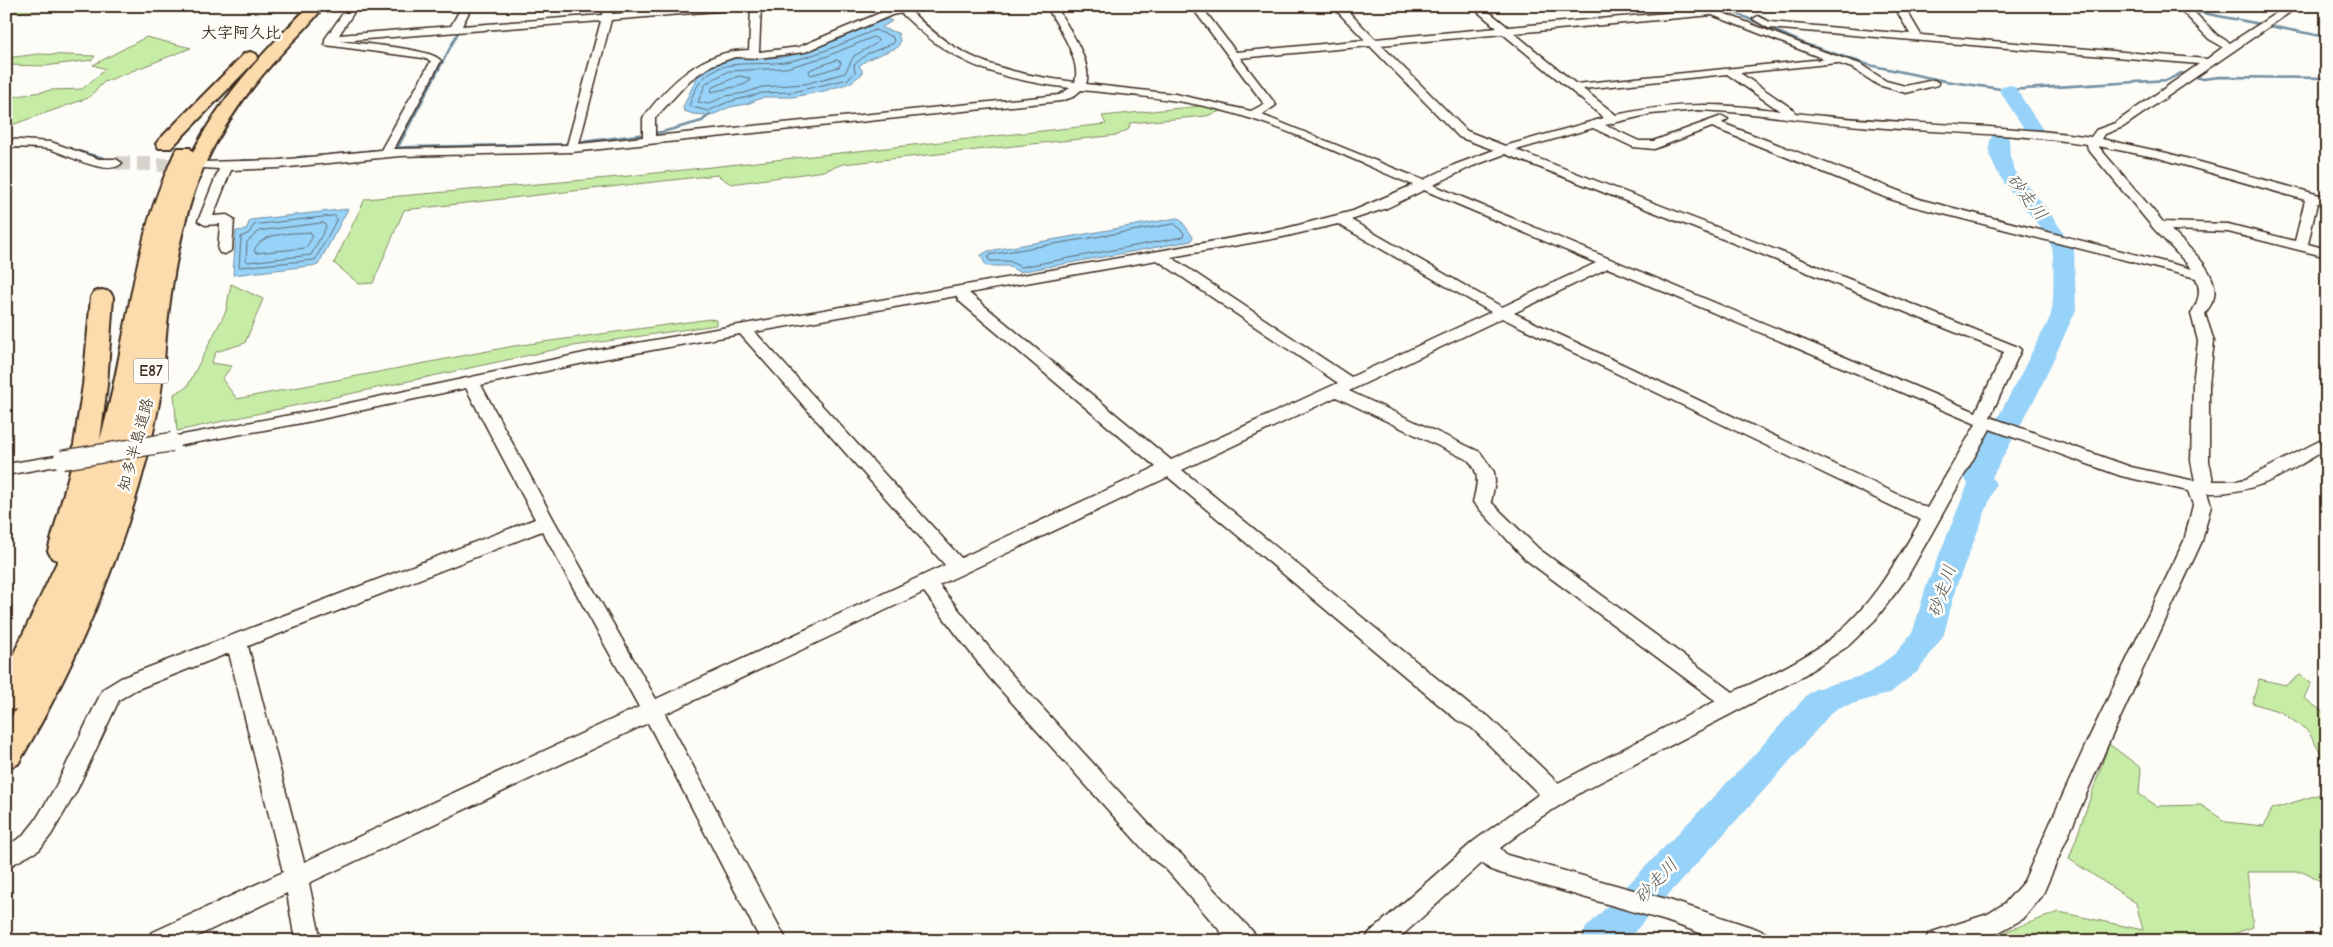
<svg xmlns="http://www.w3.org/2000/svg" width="2333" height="947" viewBox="0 0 2333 947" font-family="'Comic Neue','Klee One',sans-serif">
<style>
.green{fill:#c7eca6;stroke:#818b62}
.water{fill:#97d2f8;stroke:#728fa1}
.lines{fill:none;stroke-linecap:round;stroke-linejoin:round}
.shore{stroke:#606d75;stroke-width:1}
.stream-far1{stroke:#728fa1;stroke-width:2.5}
.stream{stroke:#728fa1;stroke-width:4}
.river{fill:#97d2f8;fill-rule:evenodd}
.minor-tunnel{stroke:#d6d2cc;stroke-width:14;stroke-dasharray:14 7;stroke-linecap:butt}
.minor-casing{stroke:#3b2a1e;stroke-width:3}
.highway-casing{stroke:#3b2a1e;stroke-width:4}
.minor{fill:#fdfcf7;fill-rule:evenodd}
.highway{fill:#fcdcac;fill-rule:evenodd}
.minor-bridge-casing{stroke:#3b2a1e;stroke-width:21;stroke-linecap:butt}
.minor-bridge{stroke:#fdfcf7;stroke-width:18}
.labels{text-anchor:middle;stroke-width:5;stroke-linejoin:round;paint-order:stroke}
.shield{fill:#fdfcf7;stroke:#75695f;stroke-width:1}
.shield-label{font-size:15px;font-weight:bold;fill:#3b2a1e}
.far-quarter-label{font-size:16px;font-weight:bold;fill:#3b2a1e;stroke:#fdfcf7}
.street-label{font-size:16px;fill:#3b2a1e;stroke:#fdfcf7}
.water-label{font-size:18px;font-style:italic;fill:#575c5f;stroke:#fdfcf7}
</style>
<rect width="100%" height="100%" fill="#fdfcf7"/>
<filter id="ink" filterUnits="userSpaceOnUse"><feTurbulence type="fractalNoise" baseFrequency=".02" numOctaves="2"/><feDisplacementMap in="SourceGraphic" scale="10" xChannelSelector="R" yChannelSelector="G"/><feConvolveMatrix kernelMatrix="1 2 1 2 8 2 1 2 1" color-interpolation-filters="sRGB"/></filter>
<g filter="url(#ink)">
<path class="green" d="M29,6H98L6,13V7Z
M146,37L191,48L104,82L88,98L6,127V98L52,90L82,89L106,69L93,65Z
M39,54L95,56L92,60L45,66L6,65V58Z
M1201,106L1224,110L1206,116L1130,123L1129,129L1118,135L843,164L824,171L731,184L717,175L404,210L373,283L359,284L334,263L365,199L619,177L1106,124L1102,116Z
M231,284L263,299L245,343L216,352L211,363L232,366L222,379L237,399L514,346L710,319L716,320V325L567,347L177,431L174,394L187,387L226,311Z
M2300,675L2311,683L2304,698L2327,715V765L2308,731L2281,712L2252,703L2259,679L2286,685Z
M2109,744L2141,768L2139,794L2157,806L2201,805L2226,822L2264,826L2272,809L2327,792V885L2305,872H2247L2253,927L2214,941H1979L2059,912L2143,930L2136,903L2069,859Z"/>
<path class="water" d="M887,19L892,21L881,28L898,33L900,41L898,47C884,54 870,56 859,66L862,70V74L850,83L824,91L793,97H764L747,104L730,107L708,117H704L706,115L693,114L684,111L683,107L698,75L711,66L738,57L754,59L783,57L804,52Z
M348,209L318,265L233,275L236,231L246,230L250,220Z
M1177,218L1180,219L1193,237L1191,241L1019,272L1008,266H986L981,255L988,251Z"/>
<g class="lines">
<path class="shore" d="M875,30L893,37L894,43L867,54L854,65L855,73L848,79L793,92L763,93L728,102L708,111L689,106C706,47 750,71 795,60C823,53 849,41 875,30Z
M874,37L878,40L877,43L854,56L845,73L805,84L762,87L745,93L726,96L708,104L698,102L706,83L729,71L786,68L825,57Z
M837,60L841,62L839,67L811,75L809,73L810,70Z
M739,76L749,78L750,81L743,85L711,92L712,88Z
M335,216L337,219L315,260L239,267L241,237L249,233L254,225Z
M324,223L326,227L311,255L248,262L246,260L247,242L259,231Z
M1175,224L1184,233L1183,237L1021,267L1009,261H990L988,258L990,255Z
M310,232L313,236L306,248L256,253L254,251C261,231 293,234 310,232Z"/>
<path class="stream-far1" d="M1690,6L1738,14L1805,44L1869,65L1945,81L2008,90L2168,80L2181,73L2203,79L2220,77L2327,78
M2109,6L2203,13L2327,37
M50,143L102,158
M398,147L472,6
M298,158L407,147L565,144L662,132L702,121L710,114"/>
<path class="stream" d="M98,157L104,159
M298,158L306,157
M242,161H263"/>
<path class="river" d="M2008,85L2014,86L2043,130L2041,134H2027L2025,130L1999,90L2002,86Z
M2000,133L2007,135L2009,139L2010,157L2015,171L2048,210L2074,248L2076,310L2038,393L1992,477L1996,484L1956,587L1944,634L1939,642L1918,671L1890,693L1838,708L1831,713L1776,777L1626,941H1580L1586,928L1752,757L1807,695L1815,689L1867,674L1896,653L1913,631L1926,587L1968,484L1964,477C1989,434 2013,391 2035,346C2040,335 2051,321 2052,309C2054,299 2054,255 2052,248C2043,218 1972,166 1993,135Z"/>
<path class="minor-tunnel" d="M116,163L193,166"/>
<g class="minor-casing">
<path id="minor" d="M348,6H358L339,35L451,26L462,6H472L462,26L602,15L605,6H613L612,14L708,6H761L759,52L799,47L887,10L896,8L894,6H905C920,20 935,35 953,46C989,69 1033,77 1075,82C1082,60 1057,25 1046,6H1056C1066,25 1094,62 1086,84L1175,94L1251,111L1264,104L1191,6H1201L1236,52L1365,40L1332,6H1343L1375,39L1497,28L1471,6H1482L1508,27L1713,9L1807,46L1860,64L1886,81L1905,86L1934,80L1939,83L1938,85L1906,93L1878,85L1852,68L1837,63L1740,73L1794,110L1795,113C1894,125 1993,123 2091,137L2096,130L2115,123L2199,64L1768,28L1753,19L1758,16L1770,22L1910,34L1894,6H1904L1921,35L2207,59L2223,47L2209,39L2177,6H2188L2217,35L2230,43L2287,6H2299L2123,127L2105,134L2102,139L2167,153L2327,197V205L2317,203L2308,244L2327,249V257L2228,232L2171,230C2187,247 2219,270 2214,297C2213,302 2208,309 2205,314L2214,341L2209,384V461L2213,481H2236L2246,479L2327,437V449C2284,474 2258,494 2207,493L2211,505L2202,541L2109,742L2042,896L2023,919L1988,938L1981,941H1925L1929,933L1988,914L2005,903L2024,881L2087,742L2184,541L2193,505L2188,491L2121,476L1990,429L1906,579L1875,620L1848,646L1798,679L1585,790L1541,817L1500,848L1507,855L1666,899L1757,929L1766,933L1770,941H1723L1666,921L1500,873L1491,870L1482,863L1396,941H1365L1369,933L1474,841L1539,794L1472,728L1457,720L1168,477L939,585L1003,665L1167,844L1181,854L1254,933L1258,941H1229L1165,868L1151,858L989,677L924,592L665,714L787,941H761L648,723L309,883L321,941H295L287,893L187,941H147L151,933L283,872L229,653L135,690L119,700L76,792L51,835L39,850L6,868V846L23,836L35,821L56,786L103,689L121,678L535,519L466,388L312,421L172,447L166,446L164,442L166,438L312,411L598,350L1283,229L1353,211L1413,185C1350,159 1288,127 1221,110C1175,98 1128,95 1081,90L1073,97L1061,101L572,152L400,156L279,168L231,170L213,216L227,215L234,219L232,250L225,254L220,253L218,250L220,224L205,225L198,221L219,169L203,168L201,165L203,162L279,160L381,150L431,61L423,58L325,45V39ZM751,8L749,50C703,50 669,83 643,118V137L579,144L611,20ZM901,13C915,26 929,40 946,50C982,74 1028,83 1070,88L1059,95L655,136V118L690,80L712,65L735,57L758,58L805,52L892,15ZM1712,15L1824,59L1576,84L1514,33ZM601,21L567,145L394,149L441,61C433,48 359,44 340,41ZM1503,34L1604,118L1505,146L1467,131L1381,45ZM1370,46L1459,137L1494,150L1454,165L1423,180L1262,115L1276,105L1240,58ZM1727,74L1780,111C1722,103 1674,102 1616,115L1583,89ZM1698,110C1756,112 1814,123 1872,127C1944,133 2016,133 2087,144L2088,149L2154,229L2192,269L1922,200L1722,123L1728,119L1722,116L1653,141H1639L1605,125L1651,114ZM1712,127L1887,198L1912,206L2196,278C2202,293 2198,301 2191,314L2198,341L2193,384L2191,461L2195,481L2131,467L1990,417L2021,350L2018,347L1789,255L1516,150L1593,128L1633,147L1654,149ZM2098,146L2159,158L2305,200L2295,241L2228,224L2163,222ZM1505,154L1779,261L2004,352L1976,412L1433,185L1473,166ZM1424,190L1596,263L1502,307L1351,220L1387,208ZM1338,224L1491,312L1351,377L1171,257L1283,237ZM1157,260L1338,383L1171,460L969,293ZM1608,268L1976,424L1927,508L1514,313ZM956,296L959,301L1156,467L961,558L755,332ZM1502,318L1921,520C1896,562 1872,605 1834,636C1804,660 1768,676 1733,692L1539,549L1491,502L1495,482L1494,472L1480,452L1349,391ZM740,334L945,565L656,699L555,522L481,385L598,360ZM1336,397L1468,460C1481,473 1477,485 1473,502L1525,559L1716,701L1558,783L1488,716L1473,708L1182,470ZM542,531L639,707L304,862L248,646Z
M6,139L51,142L99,159H116L122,163C108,178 65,153 49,149C35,147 20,148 6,147Z
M62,455L68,456L71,460L68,464L6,475V464Z"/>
</g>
<g class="highway-casing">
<path id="highway" d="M309,6H324C311,24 294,39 279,56C249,89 223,125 204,166C183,215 173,271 167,325C164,352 164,380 158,408C136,526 79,661 18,764L6,768V726L16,709L6,712V670L58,560L52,558L48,551L70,471L83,385L91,297L94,292L102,290L110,292L113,297L107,385L100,440C119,375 126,308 143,242C150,211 162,181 175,152L178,148H190L193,152C221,96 266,50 309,6Z
M250,52L256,54L258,57L256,60L171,148H159L156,144L159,140L244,54Z"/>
</g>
<use href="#minor" class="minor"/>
<use href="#highway" class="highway"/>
<g class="minor-bridge-casing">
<path id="minor-bridge" d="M62,460L172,442"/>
</g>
<use href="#minor-bridge" class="minor-bridge"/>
</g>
</g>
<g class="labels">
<rect class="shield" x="133.5" y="358.5" width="35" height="25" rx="4"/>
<g class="shield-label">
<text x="151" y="376">E87</text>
</g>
<g class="far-quarter-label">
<text x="241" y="38">大字阿久比</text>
</g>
<g class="street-label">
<text transform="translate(135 444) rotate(-75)" y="6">知多半島道路</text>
</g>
<g class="water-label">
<text transform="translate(2027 197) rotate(52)" y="6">砂走川</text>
<text transform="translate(1942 591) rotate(-72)" y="6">砂走川</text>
<text transform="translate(1656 881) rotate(-47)" y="6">砂走川</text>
</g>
</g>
<rect width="2333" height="947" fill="none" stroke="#fdfcf7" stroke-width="25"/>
<rect x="12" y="12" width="2308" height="922" fill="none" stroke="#3b2a1e" stroke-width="2" filter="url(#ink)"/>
</svg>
